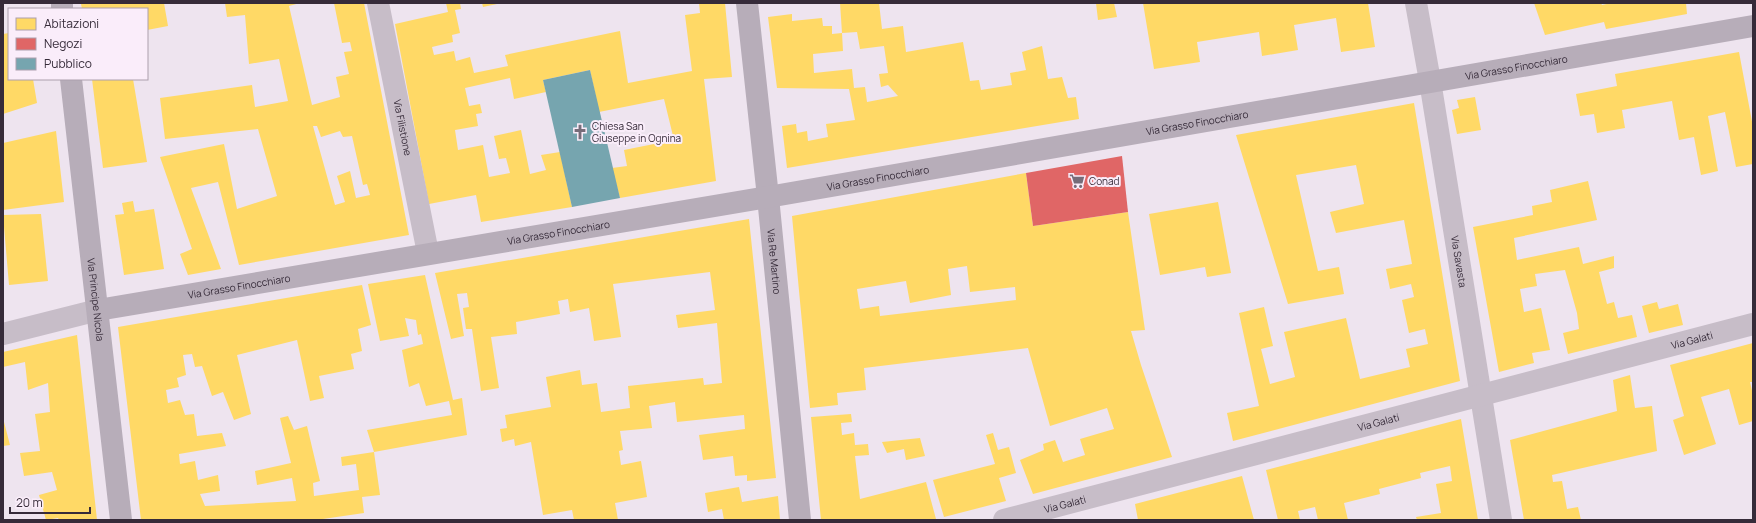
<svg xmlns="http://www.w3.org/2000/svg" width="1756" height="523" viewBox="0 0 1756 523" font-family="Manrope,sans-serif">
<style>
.homes{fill:#ffd966;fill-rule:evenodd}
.shops{fill:#e06666}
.public{fill:#76a5af}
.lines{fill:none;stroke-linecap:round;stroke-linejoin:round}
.street{stroke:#c7bdc8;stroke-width:22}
.secondary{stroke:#b7adb9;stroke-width:22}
.labels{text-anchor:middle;stroke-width:4;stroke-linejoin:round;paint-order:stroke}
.street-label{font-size:10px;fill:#362b39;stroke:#faedfa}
.poi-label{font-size:10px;fill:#362b39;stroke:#faedfa;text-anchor:start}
</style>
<rect width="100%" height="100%" fill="#eee4ef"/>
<path class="homes" d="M86,3H164L168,26L147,30V9H82L81,4Z
M225,3H300L289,6L312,105L340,97L336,77L349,74L344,52L352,51L350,42L342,43L334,3H364L409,235L239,265L218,182L191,188L221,269L188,275L180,254L192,249L160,157L224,144L237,209L277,196L258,129L165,139L160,98L252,85L255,107L288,101L279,59L249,64L245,15L227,17ZM313,126H317L321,137L340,131L343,137L352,136L363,185L367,184L370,195L356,198L350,171L337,176L345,202L335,205Z
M446,3H460L461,9L455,10L460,33L452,35L453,42L432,47L434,55L454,51L456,61L470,57L474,73L508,66L505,55L620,31L628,83L692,71L685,15L700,13L699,3H725L732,77L704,79L716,181L620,198L612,168L627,166L624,150L674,140L664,99L599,112L590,70L543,80L546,92L514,99L510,78L465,88L469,106L480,104L482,113L476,114L478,126L455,130L458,150L483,145L489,177L510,173L506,158L499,159L494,136L521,130L530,174L546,170L541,155L560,152L572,207L481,222L476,195L429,204L395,24L448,12Z
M482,3H497V4L483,7Z
M840,3H879L882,29L903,26L906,52L963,42L970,81L979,80L981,90L1012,85L1010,73L1026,70L1022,52L1042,46L1048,79L1062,77L1068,98L1076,97L1079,119L787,168L782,126L796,124L797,133L807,131L808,141L828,137L826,124L855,120L849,89L777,88L768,17L792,14V21L822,18L823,26H832V34L842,33L843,51L813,54L814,73L852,69L854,88L865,87L867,102L898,96L888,85L881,87L879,74L888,73L884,46L860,49L857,32L842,33Z
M1096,3H1114L1117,17L1098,20Z
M1143,3H1368L1375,47L1341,52L1336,18L1294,25L1298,50L1262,56L1259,32L1197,42L1200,62L1154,69Z
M1534,3H1601L1602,5L1611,3H1686L1687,14L1606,29L1604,22L1545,35Z
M9,33V79H33L37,103L3,114V34Z
M1739,52L1753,127V164L1736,167L1725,112L1708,116L1718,171L1701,175L1694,137L1679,140L1672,101L1622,110L1625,128L1597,133L1594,114L1580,116L1576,94L1617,86L1615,74Z
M92,79H133L147,162L103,168Z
M1475,97L1481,130L1457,134L1452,110L1459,108L1457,100Z
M1414,103L1460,381L1233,441L1227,413L1259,406L1239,313L1264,307L1273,346L1261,349L1270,384L1295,377L1284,332L1346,318L1360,379L1410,367L1406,349L1428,344L1425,329L1409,333L1402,300L1414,297L1411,284L1390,289L1386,269L1412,264L1404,220L1336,233L1330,212L1364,204L1356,165L1296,175L1318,271L1339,267L1344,294L1288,304L1236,135Z
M56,131L64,202L3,210V143Z
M1026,173L1033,226L1128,212L1145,330L1131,331L1141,365L1172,457L1033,494L1020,460L1044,450L1043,444L1055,440L1063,462L1085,455L1080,439L1114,429L1107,408L1050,426L1028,348L864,368L866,390L837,393L838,405L810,408L792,216ZM967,266L970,292L1015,287L1016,300L880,316L879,306L860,309L857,289L906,281L910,303L951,295L948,269Z
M1588,181L1597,220L1514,238L1517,260L1579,247L1583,264L1614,256V268L1599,272L1607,304L1614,302L1618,318L1632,315L1637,337L1568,354L1563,333L1579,329L1577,313L1565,270L1535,274L1537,286L1520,289L1524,312L1541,308L1550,350L1532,353L1534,363L1499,372L1473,227L1533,215L1532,206L1552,202L1550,190Z
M133,201L135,212L154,209L164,269L124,275L115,215L124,214L122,203Z
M1218,202L1231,273L1207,277L1205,267L1160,275L1149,214Z
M41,214L48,281L9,285L3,215Z
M749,219L776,478L747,481V475L735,476L733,456L703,460L699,435L745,429L744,415L677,422L675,402L649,406L652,428L620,431L623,450L619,451L621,465L641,461L647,497L615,503L618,520H574L572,510L543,515L531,442L515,446L514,439L502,442L500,429L507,428L505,415L551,407L546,377L580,370L582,385L597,383L601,412L630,408L628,386L703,378L704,385L722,383L717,323L678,328L676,315L715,310L710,272L613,284L621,337L594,341L589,308L570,312L568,299L558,301L560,314L516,322L517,334L491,337L499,388L481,391L472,329H466L463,308L469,307L467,293L457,294L464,336L451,339L435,273Z
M425,275L453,400L462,398L467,435L374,452L380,495L362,497L364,513L316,520H141L118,327L362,285L371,325L358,329L362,351L351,354L354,369L319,376L324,398L310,401L297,340L237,355L251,414L234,420L223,392L212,396L202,366L195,367L192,354L183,355L186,375L177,378L179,387L166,390L168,403L180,400L185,415L194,414L197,436L222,433L226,446L179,454L180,464L195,461L198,480L218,475L220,491L200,494L205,506L296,501L292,478L257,485L255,471L291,463L280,418L288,416L294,430L307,426L320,481L313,483L314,496L359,490L356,464L342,466L341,457L374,452L367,430L452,415L449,401L426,406L419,383L409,387L402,350L423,344L421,334L418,335L416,320L405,318L409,336L380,341L368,284Z
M1657,302L1659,309L1678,304L1683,325L1649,333L1642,306Z
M77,335L97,520H59L58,518L46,520L39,495L57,490L52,472L24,476L20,453L40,451L35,414L50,412L48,383L28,390L25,362L3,367V352Z
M1753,343V382H1750L1753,395V421L1739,425L1729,389L1701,397L1716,444L1684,455L1673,420L1684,416L1670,365Z
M1630,375L1635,408L1652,406L1657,451L1552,475L1553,482L1562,481L1567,509L1578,507L1581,520H1524L1510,440L1617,411L1613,380Z
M851,414L852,422L841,423L842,435L854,433L855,445L868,444L869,455L855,456L860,499L926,482L936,519L821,520L811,417Z
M3,418L10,445L3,446Z
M1461,419L1478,520H1417L1416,517L1441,513L1436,484L1452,481L1450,466L1420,473L1421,478L1379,489L1380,494L1344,503L1348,520H1318L1315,507L1298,511L1300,520H1278L1266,470Z
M993,433L998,450L1009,447L1016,473L999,478L1006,501L944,517L933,480L995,464L986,435Z
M920,438L925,456L906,460L904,449L887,453L882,442Z
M1242,476L1254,520H1138L1135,504Z
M739,487L742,502L778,496L780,520H724L722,509L708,512L705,493Z"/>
<path class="shops" d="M1122,156L1128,212L1033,226L1026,173Z"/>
<path class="public" d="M590,70L620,198L572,207L543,80Z"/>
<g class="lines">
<g class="street">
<path id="s1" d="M378,3L428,253"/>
<path id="s2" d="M1416,3L1430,81L1501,520"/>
<path d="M3,334L98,310"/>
<path id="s3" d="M1004,520L1753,324"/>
</g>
<g class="secondary">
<path d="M62,3V9"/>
<path id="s4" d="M747,3L768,197L800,520"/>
<path id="s5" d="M71,79L121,520"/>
<path id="s6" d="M98,310L768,197L1753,26"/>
</g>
</g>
<defs>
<g id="church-bare" transform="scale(1.2)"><path d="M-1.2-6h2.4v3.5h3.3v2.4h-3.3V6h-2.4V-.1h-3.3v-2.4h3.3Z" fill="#766c79" stroke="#faedfa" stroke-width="2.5" paint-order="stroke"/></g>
<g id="supermarket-bare" transform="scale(1.2)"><path d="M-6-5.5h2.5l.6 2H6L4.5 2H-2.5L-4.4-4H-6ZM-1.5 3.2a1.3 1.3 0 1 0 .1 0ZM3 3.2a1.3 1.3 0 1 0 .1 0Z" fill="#766c79" stroke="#faedfa" stroke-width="2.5" paint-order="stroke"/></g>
</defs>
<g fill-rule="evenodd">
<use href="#church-bare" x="580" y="132"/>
<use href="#supermarket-bare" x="1077" y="181"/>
</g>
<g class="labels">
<g class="street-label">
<text dy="4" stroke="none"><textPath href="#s6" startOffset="1439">Via Grasso Finocchiaro</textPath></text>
<text dy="4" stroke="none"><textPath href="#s6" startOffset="1115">Via Grasso Finocchiaro</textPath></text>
<text dy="4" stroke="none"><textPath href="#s1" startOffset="127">Via Filistione</textPath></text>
<text dy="4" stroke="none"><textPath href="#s6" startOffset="791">Via Grasso Finocchiaro</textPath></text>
<text dy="4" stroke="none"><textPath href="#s6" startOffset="467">Via Grasso Finocchiaro</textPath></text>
<text dy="4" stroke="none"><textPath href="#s4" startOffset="260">Via Re Martino</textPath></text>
<text dy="4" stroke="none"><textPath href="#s2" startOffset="262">Via Savasta</textPath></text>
<text dy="4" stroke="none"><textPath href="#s6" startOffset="143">Via Grasso Finocchiaro</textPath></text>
<text dy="4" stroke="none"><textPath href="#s5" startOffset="222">Via Principe Nicola</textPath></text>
<text dy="4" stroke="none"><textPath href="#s3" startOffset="711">Via Galati</textPath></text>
<text dy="4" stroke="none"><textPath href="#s3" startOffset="387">Via Galati</textPath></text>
<text dy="4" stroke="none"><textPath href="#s3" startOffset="63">Via Galati</textPath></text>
</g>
<g class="poi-label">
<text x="592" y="130">Chiesa San<tspan x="592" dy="12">Giuseppe in Ognina</tspan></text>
<text x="1089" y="185">Conad</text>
</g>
</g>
<rect width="1756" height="523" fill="none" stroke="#362b39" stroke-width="8"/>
<rect x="8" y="8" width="140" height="72" fill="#faedfa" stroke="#ac9fad"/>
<rect x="16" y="18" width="20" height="12" fill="#ffd966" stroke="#ac9fad"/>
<text x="44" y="28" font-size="12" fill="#362b39">Abitazioni</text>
<rect x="16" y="38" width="20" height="12" fill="#e06666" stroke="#ac9fad"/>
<text x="44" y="48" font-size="12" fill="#362b39">Negozi</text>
<rect x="16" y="58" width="20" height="12" fill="#76a5af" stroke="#ac9fad"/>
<text x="44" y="68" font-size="12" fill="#362b39">Pubblico</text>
<path d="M10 507v6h80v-6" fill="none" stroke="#362b39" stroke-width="2"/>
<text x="16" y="507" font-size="12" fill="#362b39" stroke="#faedfa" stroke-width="3" paint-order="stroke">20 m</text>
</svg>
